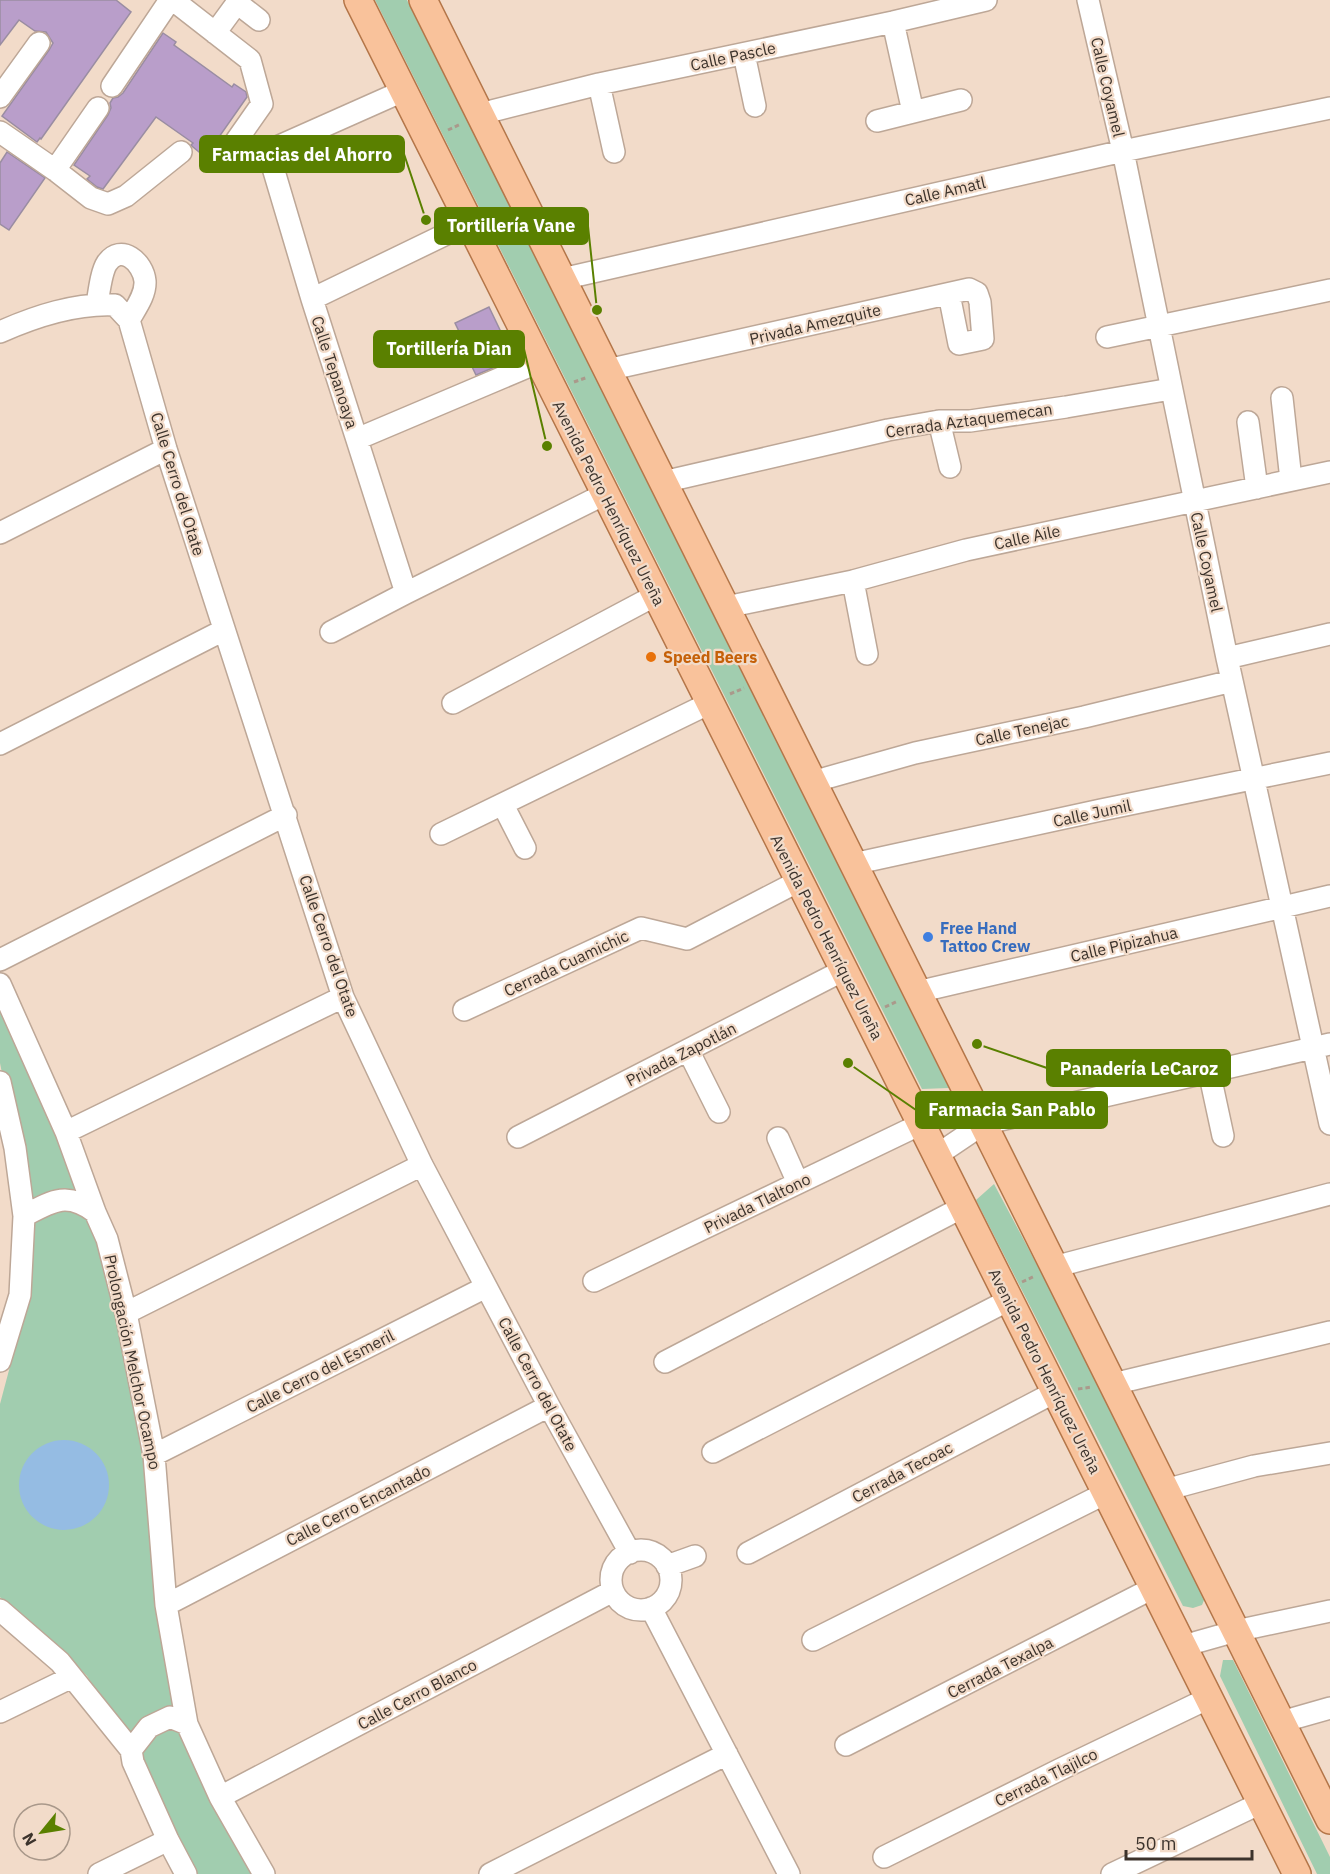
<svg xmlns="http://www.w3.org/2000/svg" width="1330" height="1874" viewBox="0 0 1330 1874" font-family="'IBM Plex Sans',sans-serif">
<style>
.green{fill:#a1cdaf}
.water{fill:#95bce3}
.building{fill:#b99eca;stroke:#9a8da2;stroke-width:1.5}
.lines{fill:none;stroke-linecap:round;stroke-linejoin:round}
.minor-casing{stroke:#bda797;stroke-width:24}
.major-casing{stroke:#b47649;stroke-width:30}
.path{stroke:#aa998b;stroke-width:3;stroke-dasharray:4.5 3;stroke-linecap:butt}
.minor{stroke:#fff;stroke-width:21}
.major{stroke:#f9c29b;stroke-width:27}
.food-dot{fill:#e8710a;stroke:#f2dbc9;stroke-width:2}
.shop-dot{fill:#3f7fe0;stroke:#f2dbc9;stroke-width:2}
.labels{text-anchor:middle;stroke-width:4.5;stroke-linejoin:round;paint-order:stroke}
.street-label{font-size:16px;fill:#3c332c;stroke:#f2dbc9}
.food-label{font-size:16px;font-weight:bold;fill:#c56008;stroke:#f2dbc9;text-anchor:start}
.shop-label{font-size:16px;font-weight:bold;fill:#366cbe;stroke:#f2dbc9;text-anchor:start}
.leader{fill:none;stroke:#5a8000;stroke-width:2}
.callout-dot{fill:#5a8000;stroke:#f2dbc9;stroke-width:2}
.callout{fill:#5a8000;stroke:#5a8000;stroke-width:2}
.callout-label{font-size:18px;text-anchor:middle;font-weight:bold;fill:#fff}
</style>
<rect width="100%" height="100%" fill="#f2dbc9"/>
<path class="green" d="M375,0H407L949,1088L922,1089Z
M0,993L97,1234L117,1313L148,1457L183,1724L259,1874H188L132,1748L87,1676L67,1656L3,1601L0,1597V1404L29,1295L23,1180L0,1063Z
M994,1184L1209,1588L1202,1605L1193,1608L1183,1606L976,1200Z
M1223,1660H1233L1330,1857V1874H1317L1220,1676Z"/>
<path class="water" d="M19 1485a45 45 0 1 1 90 0a45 45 0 1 1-90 0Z"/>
<path class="building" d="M0,0H116L131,12L41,139L40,138L37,142L2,116L49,50L53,43L46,32L35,31L19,20L0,45Z
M163,33L176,42L174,45L232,87L234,84L246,92L247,97L205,157L193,147L191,145L193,143L156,117L103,189L97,187L87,179L90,176L74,165L108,115L111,108L110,103L113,98L118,97L123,93Z
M7,152L45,178L9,230L0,224V163Z
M489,307L514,359L476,375L463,348L466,346L455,323Z"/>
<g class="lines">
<g class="minor-casing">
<path id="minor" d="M173,0L250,60L262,104L234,144
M1088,0L1123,151L1227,658L1330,1124
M893,22L913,112
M215,33L237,3L259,20
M744,54L755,106
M599,84L614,152
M112,86L170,0
M403,91L268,151L312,299L406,593
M0,97L39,43
M480,114L599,84L893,22L986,0
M877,121L961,100
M0,132L55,170L91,198L108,204L126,196L181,152
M55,170L98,108
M562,279L1123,151L1330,108
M312,299L469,223
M97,304C99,293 101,272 107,263C121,243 143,262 145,281C146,295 135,309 129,320
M0,332C36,316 75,303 115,305L129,320L166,449L343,997L422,1165L549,1406L630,1553
M1107,337L1330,290
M607,370L969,289L977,293L980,302L983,339L959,344L949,294
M1282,398L1291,480
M939,421L950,467
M1248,422L1257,488
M357,439L539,362
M663,482L888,430L939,421H970L1066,407L1171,389
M0,533L166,449
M853,581L867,654
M726,607L853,581L966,550L1330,472
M331,632L406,593L605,494
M1227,658L1330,634
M453,703L656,595
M0,744L224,630
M812,782L915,753L1084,717L1232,681
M503,805L525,848
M441,834L710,703
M853,864L1101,810L1330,763
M0,960L286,815
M0,984L66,1132L95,1212L107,1239L126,1313L154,1455L166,1605L187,1724L220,1797L264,1874
M917,992L1330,896
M464,1010L641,928L687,939L799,881
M688,1050L719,1112
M1209,1071L1223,1136
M0,1082L15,1148L24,1216L20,1295L0,1361
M66,1132L343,997
M518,1137L844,970
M778,1138L798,1183
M937,1155L983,1124L1330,1044
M24,1216C52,1201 67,1191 95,1212
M1054,1267L1330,1194
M594,1281L921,1124
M126,1313L422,1165
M665,1362L963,1207
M1113,1384L1330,1332
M713,1452L1009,1300
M154,1455L486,1287
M1165,1490L1254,1466L1330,1453
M611 1580a30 30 0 1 1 60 0a30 30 0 1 1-60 0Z
M748,1553L1055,1392
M667,1566L695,1556
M166,1605L549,1406
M651,1608L789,1874
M0,1610L60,1662L131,1750L133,1762L168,1840L186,1874
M813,1640L1106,1493
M1183,1646L1236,1631L1330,1611
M0,1712L72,1677
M1281,1722L1330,1708
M846,1745L1153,1588
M131,1750L149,1727L170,1717L187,1724
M220,1797L613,1591
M884,1857L1059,1770L1209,1698
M99,1874L168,1840
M490,1874L727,1754
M1112,1874L1261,1803"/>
</g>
<g class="major-casing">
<path id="major" d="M358,0L1297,1874
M423,0L1330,1820"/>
</g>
<path class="path" d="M448,130L461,124
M574,382L588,377
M730,694L744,688
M885,1007L898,1001
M1022,1282L1035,1276
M1078,1389L1092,1387"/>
<use href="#minor" class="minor"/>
<use href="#major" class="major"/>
</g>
<circle class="food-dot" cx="651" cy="657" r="6"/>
<circle class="shop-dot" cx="928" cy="937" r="6"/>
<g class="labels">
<g class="street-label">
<text transform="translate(733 56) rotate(-12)" y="6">Calle Pascle</text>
<text transform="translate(1108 87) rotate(77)" y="6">Calle Coyamel</text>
<text transform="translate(945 191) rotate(-13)" y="6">Calle Amatl</text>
<text transform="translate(815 324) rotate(-13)" y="6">Privada Amezquite</text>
<text transform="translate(335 372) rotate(72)" y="6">Calle Tepanoaya</text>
<text transform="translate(969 420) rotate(-8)" y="6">Cerrada Aztaquemecan</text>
<text transform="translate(178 484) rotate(73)" y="6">Calle Cerro del Otate</text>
<text transform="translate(609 503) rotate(63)" y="6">Avenida Pedro Henríquez Ureña</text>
<text transform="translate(1027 537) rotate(-12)" y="6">Calle Aile</text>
<text transform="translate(1207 562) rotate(78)" y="6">Calle Coyamel</text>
<text transform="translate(1022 730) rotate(-12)" y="6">Calle Tenejac</text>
<text transform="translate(1092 813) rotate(-12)" y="6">Calle Jumil</text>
<text transform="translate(827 937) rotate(63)" y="6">Avenida Pedro Henríquez Ureña</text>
<text transform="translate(1124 944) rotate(-13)" y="6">Calle Pipizahua</text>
<text transform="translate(329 946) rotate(71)" y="6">Calle Cerro del Otate</text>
<text transform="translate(566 963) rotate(-25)" y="6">Cerrada Cuamichic</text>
<text transform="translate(681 1054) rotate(-27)" y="6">Privada Zapotlán</text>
<text transform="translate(757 1203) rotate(-26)" y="6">Privada Tlaltono</text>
<text transform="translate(133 1362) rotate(78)" y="6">Prolongación Melchor Ocampo</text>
<text transform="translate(320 1371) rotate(-27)" y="6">Calle Cerro del Esmeril</text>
<text transform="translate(1045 1371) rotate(63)" y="6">Avenida Pedro Henríquez Ureña</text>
<text transform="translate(538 1384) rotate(62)" y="6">Calle Cerro del Otate</text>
<text transform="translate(902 1472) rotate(-28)" y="6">Cerrada Tecoac</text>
<text transform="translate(358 1505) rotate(-27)" y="6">Calle Cerro Encantado</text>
<text transform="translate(1000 1667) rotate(-27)" y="6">Cerrada Texalpa</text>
<text transform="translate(417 1694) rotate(-28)" y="6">Calle Cerro Blanco</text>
<text transform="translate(1046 1777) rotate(-26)" y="6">Cerrada Tlajilco</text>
</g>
<g class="food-label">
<text x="663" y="663">Speed Beers</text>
</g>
<g class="shop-label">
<text x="940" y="934">Free Hand<tspan x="940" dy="18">Tattoo Crew</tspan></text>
</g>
</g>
<path class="leader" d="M426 220L404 154M597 310L588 226M547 446L524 349M977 1044L1047 1068M848 1063L916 1110"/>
<g class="callout-dot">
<circle cx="426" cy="220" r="6"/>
<circle cx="597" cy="310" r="6"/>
<circle cx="547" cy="446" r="6"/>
<circle cx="977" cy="1044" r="6"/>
<circle cx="848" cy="1063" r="6"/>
</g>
<g class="callout">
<rect x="200" y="136" width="204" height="36" rx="6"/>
<rect x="435" y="208" width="153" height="36" rx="6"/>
<rect x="374" y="331" width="150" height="36" rx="6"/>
<rect x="1047" y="1050" width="183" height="36" rx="6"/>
<rect x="916" y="1092" width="191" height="36" rx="6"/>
</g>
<g class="callout-label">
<text x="302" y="161">Farmacias del Ahorro</text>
<text x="511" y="232">Tortillería Vane</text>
<text x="449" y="355">Tortillería Dian</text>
<text x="1139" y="1075">Panadería LeCaroz</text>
<text x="1012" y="1116">Farmacia San Pablo</text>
</g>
<g transform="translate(42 1832) rotate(240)"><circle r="28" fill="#f2dbc9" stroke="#a9988a" stroke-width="1.5"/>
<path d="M0-4.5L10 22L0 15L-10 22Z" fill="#5a8000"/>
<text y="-9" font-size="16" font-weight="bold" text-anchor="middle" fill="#3c332c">N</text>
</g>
<path d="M1126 1850v9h126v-9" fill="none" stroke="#3c332c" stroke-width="3"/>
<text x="1135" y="1850" font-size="18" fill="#3c332c" stroke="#f2dbc9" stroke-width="4.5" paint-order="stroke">50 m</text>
</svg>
